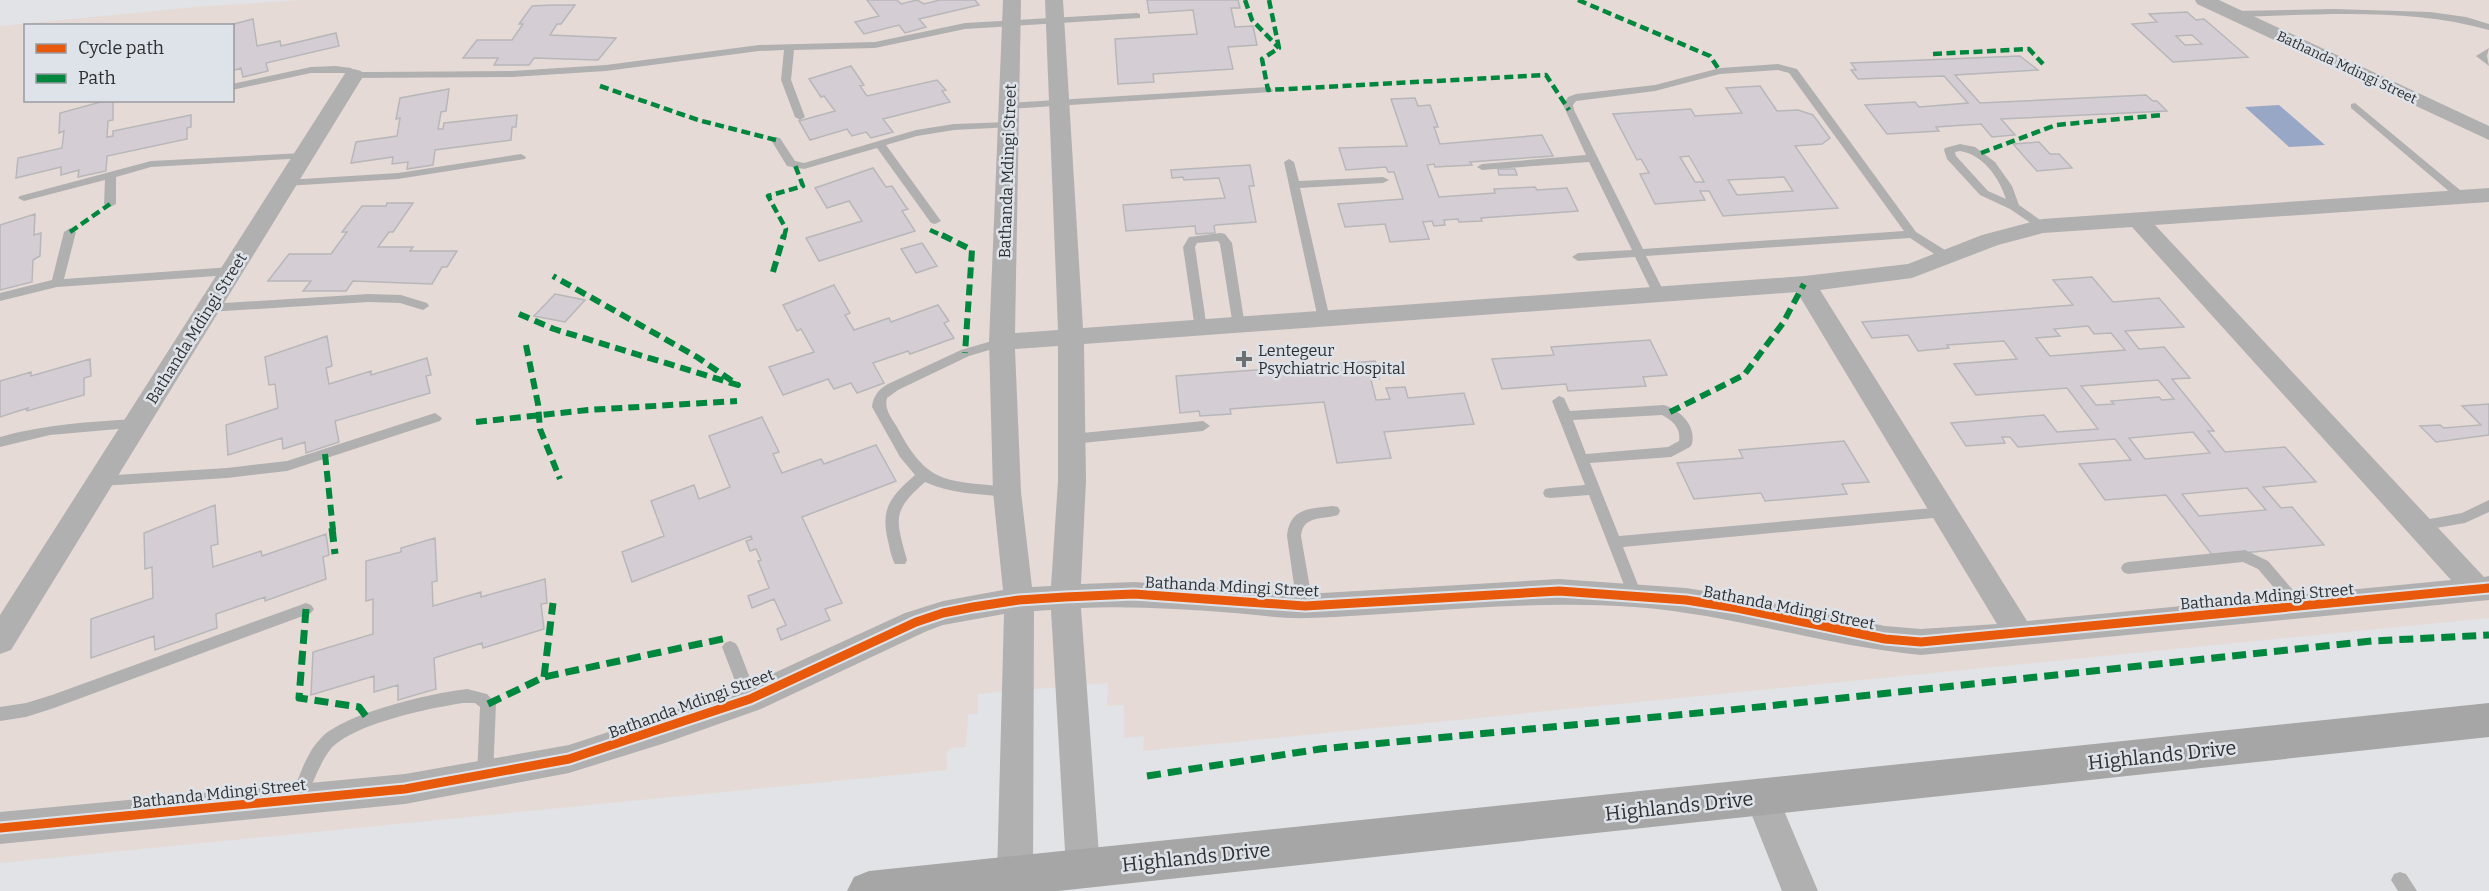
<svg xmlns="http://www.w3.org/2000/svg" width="2489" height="891" viewBox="0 0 2489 891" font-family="Bitter,serif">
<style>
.education{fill:#e6dad6;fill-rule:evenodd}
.water{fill:#98a7c6}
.building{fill:#d5cdd4;stroke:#b7b7b9;stroke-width:1.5;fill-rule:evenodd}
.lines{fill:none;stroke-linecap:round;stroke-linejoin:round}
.lane{fill:#b1b0b0;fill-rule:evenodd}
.street{fill:#b1b0b0;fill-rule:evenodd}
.secondary{fill:#a6a6a6;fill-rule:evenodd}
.quiet-far2{stroke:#00873e;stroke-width:4.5;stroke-dasharray:9 4.5;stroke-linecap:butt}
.quiet-far1{stroke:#00873e;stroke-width:6;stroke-dasharray:11 6;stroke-linecap:butt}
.quiet{stroke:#00873e;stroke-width:7;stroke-dasharray:14 7;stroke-linecap:butt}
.cycleway-casing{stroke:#dee3e9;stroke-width:13}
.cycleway{stroke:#e8590c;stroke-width:9}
.poi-dot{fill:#6d6f71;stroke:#dee3e9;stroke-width:2}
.labels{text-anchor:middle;stroke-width:5;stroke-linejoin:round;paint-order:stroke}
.far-street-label{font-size:14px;fill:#2e3032;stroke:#dee3e9}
.street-label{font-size:16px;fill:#2e3032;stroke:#dee3e9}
.poi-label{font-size:16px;fill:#2e3032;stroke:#dee3e9;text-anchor:start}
.near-street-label{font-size:20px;fill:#2e3032;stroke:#dee3e9}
</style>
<rect width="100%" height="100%" fill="#e1e3e6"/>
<path class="education" d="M300,0H2489V618L1143,751L1144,736L1124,738V705L1107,706L1108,683L978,694V714H968L966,747L951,748L946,754L947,770L0,863V26L195,7ZM26,26H232V100H26Z"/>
<path class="water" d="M2279,105L2325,145L2289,147L2245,107Z"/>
<path class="building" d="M867,0H897L901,4L917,0L924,4L940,0H975L979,5L919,19L926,27L905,33L899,25L864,34L855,22L879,16Z
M1147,0H1238L1240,8H1231L1235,27L1253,26L1257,45L1228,47L1233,69L1153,74L1154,82L1118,84L1115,39L1197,34L1193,10L1149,13Z
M553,5H575L561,24H557L550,35L616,38L598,60L534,58L529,65H494L498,58H463L477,40H512L523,24H519L532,6Z
M2187,12L2196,20L2204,19L2248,57L2173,62L2132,24L2157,22L2149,14ZM2192,35L2202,44L2185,45L2176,36Z
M253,19L257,46L280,41L281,46L336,33L339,46L266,63L268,71L243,77L241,68L232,71V26H226Z
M2020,56L2038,70L1955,75L1980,103L2146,95L2153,101H2157L2167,111L2001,119L2015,135L1992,137L1981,124L1936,127L1939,131L1887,134L1865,105L1915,102L1919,107L1968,103L1944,76L1858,79L1851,70H1856L1851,63Z
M851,66L864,85L860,86L867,96L937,80L946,90L942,91L950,102L883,119L893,132L871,138L866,132L852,136L847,129L810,140L799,121L835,111L824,96L821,97L809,79Z
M1760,86L1777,111L1798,110L1813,115L1830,138L1822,144L1795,146L1838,208L1723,216L1709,191H1700L1705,200L1655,204L1640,174L1649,173L1641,159L1637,160L1613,114L1691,109L1695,116L1742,113L1726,88ZM1689,156L1704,182H1695L1680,157ZM1784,177L1793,191L1737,195L1728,180Z
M449,89L446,111L441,112L438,129H443L444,123L517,115L516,127H512L511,140L435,150L433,165L407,169L408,162L392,164L393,157L351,163L356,142L397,136L400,118L396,119L400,98Z
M1415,98L1418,106L1430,105L1438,127H1434L1440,144L1542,135L1553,156L1470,162L1472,165L1435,167L1434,164L1427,165L1439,197L1495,193L1494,189L1535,187L1537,190L1567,188L1578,211L1481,218L1482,221L1459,222L1458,219L1444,220L1445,225L1434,226L1432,221L1423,222L1429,239L1390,242L1385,224L1345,227L1338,204L1403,199L1394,172H1388L1386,167L1346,170L1339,148L1407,146L1391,99Z
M108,100H113V120L108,121L107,137L113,136V131L191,115V127L187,128V139L107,156L106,171L78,177L79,170L61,175V167L16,178L18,158L62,148L64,131L59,133L60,113Z
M2039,142L2050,154H2059L2072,168L2037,171L2013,144Z
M1250,165L1254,186H1249L1256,222L1216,225L1214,226L1215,233L1196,234L1195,226L1126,231L1123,205L1225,198L1219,178L1184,180L1183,177L1172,178L1171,170Z
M873,168L886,187L892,186L906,207L908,209L902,211L915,231L819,261L806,238L862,221L849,201L827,208L815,188Z
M1498,169H1515L1517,175H1499Z
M387,203H413L393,232H389L378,247H413L410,251H457L447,267H442L432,284L353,281L346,291H303L311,281H268L289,254H331L347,232H342L362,206H386Z
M35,214L34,235L41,233L40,256L33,260L32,282L0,290V225Z
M922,243L937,266L916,273L901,249Z
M2092,277L2113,302L2159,298L2184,327L2125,331L2139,349L2164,347L2190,378L2172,379L2214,431H2208L2225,452L2285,447L2316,482L2263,487L2281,508L2292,507L2324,545L2213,556L2166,495L2105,500L2079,464L2131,460L2115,439L2018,447L2010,437H2002L2005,443L1966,446L1951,423L2044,415L2057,432L2098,429L2067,388L1976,395L1954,364L2017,359L2004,341L1947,345L1949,348L1918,351L1908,335L1872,338L1862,322L2073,305L2053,280ZM2088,326L2094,334L2111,333L2125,350L2050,356L2036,338L2060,336L2054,329ZM2158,380L2174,399L2162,400L2159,397L2111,401L2114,404L2096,405L2081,386ZM2193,432L2210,453L2145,459L2129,438ZM2247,488L2266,510L2199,516L2182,494Z
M834,285L850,313L845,315L854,330L889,318L891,322L938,305L949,321L944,323L954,338L910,354L908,351L873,363L884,383L857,393L851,383L834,389L828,379L783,395L769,367L814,352L801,329L797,331L783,305Z
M555,294L585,300L565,322L534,316Z
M327,336L332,366L326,368L329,384L371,371V375L427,358L431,375L426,376L430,393L335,421L339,442L306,453L305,442L283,449L282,438L228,455L226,425L278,408L275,384L269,385L265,357Z
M1650,340L1667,375L1643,377L1646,386L1568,391L1566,384L1502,389L1492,359L1554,355L1551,347Z
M90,359L91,376L84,378V395L27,411L28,408L0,417V381L31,372V376Z
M1375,361L1379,379L1371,380L1376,400L1390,399L1386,388L1405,387L1408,398L1464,393L1474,424L1384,432L1391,458L1337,463L1324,402L1230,409L1231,414L1200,416L1199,411L1180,413L1176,376Z
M2489,404V435L2436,442L2420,426L2440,425L2444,428L2481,425L2462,406Z
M762,417L779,452L773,454L782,473L821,459L824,464L876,445L896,481L802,517L842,603L825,609L830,620L781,640L777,629L786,625L774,599L752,608L748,596L769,588L758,561L761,560L756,549L750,551L746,541L752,539L751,536L632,582L622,552L664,536L651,501L694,485L699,499L730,487L709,436Z
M1844,441L1869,482L1842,484L1847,494L1765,501L1761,493L1694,499L1677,463L1743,458L1739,450Z
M215,505L218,544L211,546L213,567L261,551L262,556L326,534L329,555L323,557L326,579L265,601V597L216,614L217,628L155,650L154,636L91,658V619L153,598L152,567L145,569L144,533Z
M435,538L437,581L432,582L433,606L481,592V597L545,579L547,603L541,604L544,629L483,648L482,643L434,658L436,689L398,700V685L374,692V676L311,695L313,652L373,634V599L366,601V561L401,552V548Z"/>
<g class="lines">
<path class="lane" d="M2334,9L2430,12L2466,17L2489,24V30C2407,7 2319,15 2234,17L2229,14L2234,11Z
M1137,13L1140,14V18L965,29L875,48L794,50L791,80L805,117L800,120L795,117L781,80L784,50L759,51L606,71L512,77L354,78L344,73H311L232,90V84L311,67L336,66L351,68L356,72H374L512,71L606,65L759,45L875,42L965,23Z
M2489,48L2487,56L2489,66L2476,56Z
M1778,64L1797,69L1916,232L1953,255L1955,258L1953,261H1945L1910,238L1646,256L1665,294L1659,298L1653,294L1635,257L1578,261L1572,257L1578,253L1632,250L1589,162L1482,170L1477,167L1482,164L1586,155L1563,105L1568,97L1576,94L1655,85L1720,68ZM1778,70L1789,73L1904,231L1643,249L1574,110L1573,105L1576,101L1655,91L1720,74Z
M1268,87L1273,90L1272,92L1009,109L1004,106L1009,103Z
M2355,103L2466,195V199H2458L2351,108V104Z
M1008,122L1012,123V127L954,130L917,136L886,145L941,221L935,224L931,223L877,148L804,169L787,166L771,140L776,137L780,138L795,161L804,163L916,130L954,124Z
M1960,144L1975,147L1995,162L2012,186L2019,205L2046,224V228H2038L2010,209L1980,195L1947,159L1944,150L1945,148ZM1960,151C1984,155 1999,178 2006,199L1988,191L1956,156L1955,152Z
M303,153L308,156L307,158L151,167L116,177V204L110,207L104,204L105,180L24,201L18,198L20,196L151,161Z
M521,154L526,157L525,159L398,179L286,186L280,183L286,180L398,173Z
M1289,159L1294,162L1299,181L1383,177L1389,180L1383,183L1300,188L1330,319L1324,323L1318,319L1284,162Z
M70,228L76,232L64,279L231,267L237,271L231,275L57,287L0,301V293L52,280L64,232Z
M1221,233L1225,234L1232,243L1245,326L1239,330L1233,326L1220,244L1218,241L1197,243L1195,247L1207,329L1201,333L1195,329L1183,247L1189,237Z
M369,294L401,295L427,303L429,306L423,310L400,303L369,302L208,312L202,308L208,304Z
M1002,338L1008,342L1006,345L969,356L898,390L887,398C884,409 891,417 897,427C928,486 946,480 1007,487L1012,488L1014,492L1012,496L1007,497C980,494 951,494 925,482C891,512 896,519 907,560L905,564H895C891,557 890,549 888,541C880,508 891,496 915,475L900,457L872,407C873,396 879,389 888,384L961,350Z
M1559,396L1564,398L1570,411L1664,405C1681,411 1696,425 1692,444L1690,447L1671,457L1590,463L1619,536L1944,507L1949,508L1951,512L1949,516L1944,517L1623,547L1642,595L1640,599L1635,601L1630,599L1628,595L1589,495L1550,498L1545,497L1543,493L1545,489L1550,488L1585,485L1552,401ZM1662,415C1673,421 1681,428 1679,441L1668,447L1586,454L1573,420Z
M435,413L442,418L440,421L287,471L227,478L100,486L95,485L93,481L95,477L100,476L227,468L287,461Z
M136,419L143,424L141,427L50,435L0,447V437C45,424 90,422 136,419Z
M1203,421L1210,426L1203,431L1072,444L1065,439L1072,434Z
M2489,500V512L2465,523L2419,531L2414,530L2412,526L2414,522L2419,521L2462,513Z
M1333,506L1338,507L1340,511L1338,515C1322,520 1303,515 1301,536L1313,606L1310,610L1305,612L1300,610L1297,606L1287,536C1290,507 1310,509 1333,506Z
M2245,550L2268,561L2304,603L2307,607L2304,611L2299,613L2294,611L2258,569L2243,562L2128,574L2123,572L2121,568L2123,564L2128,562Z
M306,603L311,605L314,609L311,613L54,708L26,717L0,721V707L26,703L52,695Z
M730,641L735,643L738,647L758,699L756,704L750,706L744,704L742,699L722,647L725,643Z
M467,689L487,694L496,704L493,776L491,781L485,783L479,781L477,776L480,707L475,703H463C430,708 351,724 330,750C318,766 312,786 304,804L298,807L292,804L290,799C299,779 305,754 321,738C345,713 432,693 467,689Z
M2400,872L2406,874L2417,891H2398L2391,880L2394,874Z"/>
<path class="street" d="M1003,0H1021L1015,333L1058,330L1045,0H1063L1083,328L1804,276L1908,264L1982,235L2042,219L2489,188V202L2155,225L2484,577L2489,576V600L1921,655C1824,646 1732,614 1634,607C1525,599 1417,614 1308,618C1284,619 1259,615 1235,613C1183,609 1133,606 1081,608L1100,868L1095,879L1083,884L1071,879L1066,868L1051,610L1034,611L1033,876L1027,888L1019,891L1003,888L997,876L1004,614L943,625L927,631L761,709L665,743L569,773L405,804L0,844V812L405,774L569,745L739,689L905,613L943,601L1003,590L993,492L989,342ZM2132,227L2451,580L2027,621L1820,290L1912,278L1998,245L2043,233ZM1797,292L1997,624L1921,629L1885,626L1737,596L1686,588L1559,579L1305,594L1134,582L1081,584L1086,481L1084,344ZM1058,346V481L1051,586L1032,587L1021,492L1015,349Z
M2195,0H2219L2489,126V140L2197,4Z
M354,69L361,71L364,75L11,650L0,654V615L344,75L347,71Z
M1762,783L1774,787L1818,891H1782L1745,798L1750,787Z"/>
<path class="secondary" d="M2489,703V737L1058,891H847L854,877L869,871Z"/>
<path class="quiet-far2" d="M1245,0L1252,20L1279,48
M1269,0L1279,48L1262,59L1268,90L1546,75L1569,110
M1578,0L1710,56L1720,71
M1933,54L2029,49L2043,64
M600,86L698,120L776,140
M1981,153L2056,125L2162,115
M930,230L945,237
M70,232L110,204
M784,237L786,229L768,196L803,186L795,165"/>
<path class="quiet-far1" d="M942,235L972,250L965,353
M773,272L784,235
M519,314L554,329L738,385L697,357L553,276
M526,345L538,404L540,429L560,479
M1670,412L1744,375L1783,323L1804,284
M476,422L588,410L737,401
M325,454L333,530"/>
<path class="quiet" d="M332,528L335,554
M306,609L299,698L359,707L369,720
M544,677L553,603
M488,704L544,677L727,638
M1147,776L1320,749L1730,710L2372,641L2489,635"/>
<g class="cycleway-casing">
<path id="cycleway" d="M0,828L405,789L569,759L750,699L916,622L943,613L973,607L1019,600L1065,597L1134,594L1305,606L1559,591L1686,600L1737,608L1885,639L1921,642L2489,588"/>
</g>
<use href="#cycleway" class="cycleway"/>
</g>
<path class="poi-dot" d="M1241 350h6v6h6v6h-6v6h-6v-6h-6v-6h6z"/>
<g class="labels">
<g class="far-street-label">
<text transform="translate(2347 67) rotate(25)" y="5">Bathanda Mdingi Street</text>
</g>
<g class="street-label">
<text transform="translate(1007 171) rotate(-88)" y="6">Bathanda Mdingi Street</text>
<text transform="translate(196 328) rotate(-58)" y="6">Bathanda Mdingi Street</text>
<text transform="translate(1232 586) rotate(3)" y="6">Bathanda Mdingi Street</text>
<text transform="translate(2267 596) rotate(-5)" y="6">Bathanda Mdingi Street</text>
<text transform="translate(1789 607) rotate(11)" y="6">Bathanda Mdingi Street</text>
<text transform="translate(691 703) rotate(-20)" y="6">Bathanda Mdingi Street</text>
<text transform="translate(219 793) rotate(-6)" y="6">Bathanda Mdingi Street</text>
</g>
<g class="poi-label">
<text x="1258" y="356">Lentegeur<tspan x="1258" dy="18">Psychiatric Hospital</tspan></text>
</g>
<g class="near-street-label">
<text transform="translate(2162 755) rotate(-6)" y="7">Highlands Drive</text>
<text transform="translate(1679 806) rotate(-6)" y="7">Highlands Drive</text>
<text transform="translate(1196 857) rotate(-6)" y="7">Highlands Drive</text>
</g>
</g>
<rect x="24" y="24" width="210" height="78" fill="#dee3e9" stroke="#989ba0" stroke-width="1.5"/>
<rect x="36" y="44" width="30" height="9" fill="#e8590c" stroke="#989ba0" stroke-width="1.5"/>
<text x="78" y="54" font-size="18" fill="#2e3032">Cycle path</text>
<rect x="36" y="74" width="30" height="9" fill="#00873e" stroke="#989ba0" stroke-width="1.5"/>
<text x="78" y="84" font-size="18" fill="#2e3032">Path</text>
</svg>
